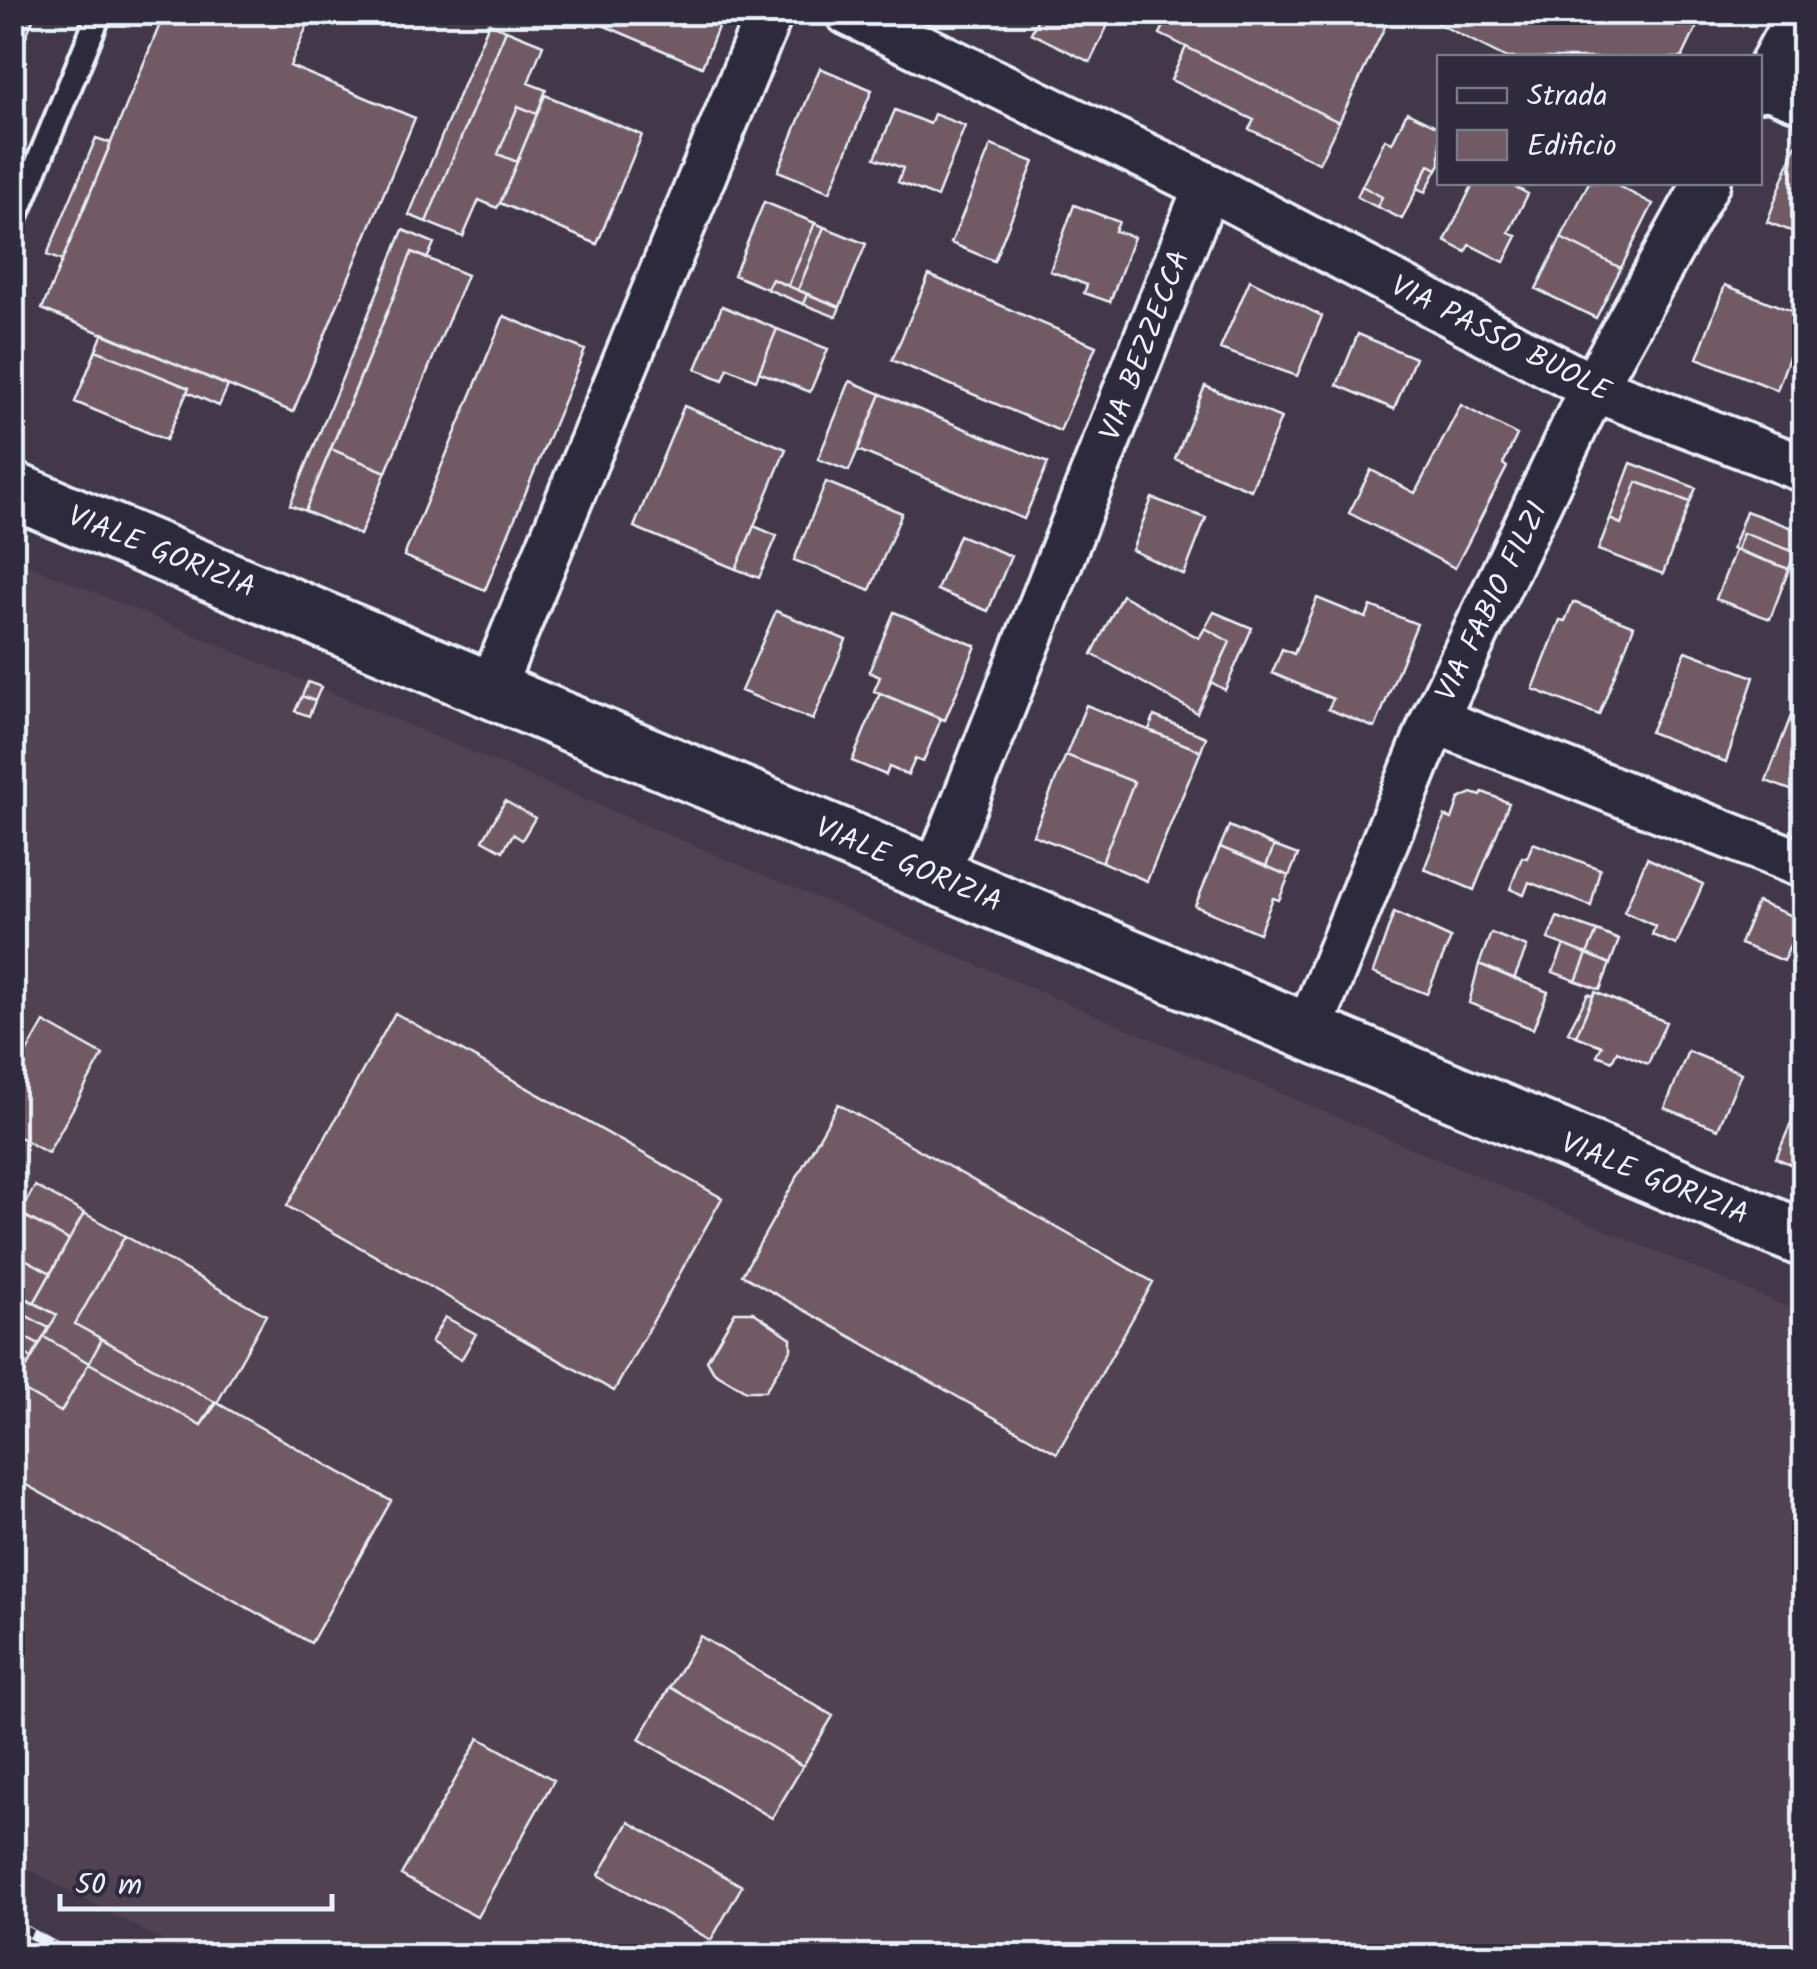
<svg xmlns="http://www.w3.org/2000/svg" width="1817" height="1969" viewBox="0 0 1817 1969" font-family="Kalam,sans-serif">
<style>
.built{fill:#514251}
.building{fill:#725a65;stroke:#e8f1f8;stroke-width:2.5}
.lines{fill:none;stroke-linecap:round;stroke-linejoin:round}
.service-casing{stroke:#e8f1f8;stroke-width:30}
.minor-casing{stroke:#e8f1f8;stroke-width:52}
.tertiary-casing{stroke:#e8f1f8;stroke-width:62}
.service{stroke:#2f2a3d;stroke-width:22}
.minor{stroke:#2f2a3d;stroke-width:45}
.tertiary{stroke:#2f2a3d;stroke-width:55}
.rail-casing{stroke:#e8f1f8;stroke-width:11}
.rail{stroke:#2f2a3d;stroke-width:8;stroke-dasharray:22;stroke-linecap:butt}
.labels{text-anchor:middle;stroke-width:9;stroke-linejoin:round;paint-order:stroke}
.street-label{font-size:30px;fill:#e8f1f8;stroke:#2f2a3d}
</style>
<rect width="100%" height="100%" fill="#433849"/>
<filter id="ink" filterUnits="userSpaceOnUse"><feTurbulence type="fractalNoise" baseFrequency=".01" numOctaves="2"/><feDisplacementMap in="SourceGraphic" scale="20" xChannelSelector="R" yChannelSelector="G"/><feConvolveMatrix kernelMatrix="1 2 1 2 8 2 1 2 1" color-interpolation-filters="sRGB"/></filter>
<g filter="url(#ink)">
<path class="built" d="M12,558L1804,1314V1956H191L13,1861Z"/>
<path class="building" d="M12,12H36L19,53L12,50Z
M165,12H313L290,66L415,118L293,412L42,309Z
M611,12H724L702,67L605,26Z
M1041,12H1114L1090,62L1031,33Z
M1171,12H1392L1339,122L1160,34Z
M1415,12H1704L1682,58H1507Z
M489,23L506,30L426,222L409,215Z
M506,30L543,45L528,83L546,90L537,114L518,106L498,154L517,162L500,203L497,208L479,200L463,237L426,222Z
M1186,47L1339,122L1319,163L1249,129L1254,120L1171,80Z
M820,68L872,90L830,192L778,171Z
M545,95L642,135L597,244L500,203Z
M518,106L537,114L517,162L498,154Z
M895,110L930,124L934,114L965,126L937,197L898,182L903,168L875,158Z
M1407,112L1440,128V164L1437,169L1429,165L1402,219L1377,207L1382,197L1362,186L1385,139L1392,143Z
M96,138L111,143L62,261L47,255Z
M991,145L1034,162L994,261L951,243Z
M1796,145L1804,148V236L1767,222Z
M1429,165L1437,169L1425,192L1417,188Z
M1474,182H1506L1528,194L1509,232L1517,236L1504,262L1470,245L1466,252L1445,241Z
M1589,182H1610L1653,204L1621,268L1561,238Z
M1362,186L1382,197L1377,207L1357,197Z
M764,202L815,223L788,286L772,279L767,289L734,275Z
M1074,205L1119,222L1115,231L1134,237L1110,302L1084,293L1087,285L1050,271Z
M815,223L824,227L798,290L788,286Z
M824,227L866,244L840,307L798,290Z
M403,230L434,243L427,259L412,252L305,511L290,505Z
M1561,238L1621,268L1596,318L1536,289Z
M412,252L467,275L386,472L331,449Z
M929,275L1096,346L1060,431L892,360Z
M772,279L807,294L803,304L767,289Z
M1250,280L1322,316L1297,376L1220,349Z
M1725,285L1804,316L1777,390L1697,358Z
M807,294L840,307L836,317L803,304Z
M722,306L777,329L756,380L728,368L723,380L696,369Z
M504,316L585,350L485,590L404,556Z
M777,329L828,349L810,392L759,372Z
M103,333L228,386L219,406L187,392L189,388L96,350Z
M1358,334L1415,358L1394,409L1337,385Z
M96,350L189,388L166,440L75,402Z
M850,381L881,394L849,471L818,459Z
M1205,386L1281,418L1251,490L1175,459Z
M881,394L1048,463L1024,519L858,450Z
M1461,405L1517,435L1503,464L1507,467L1455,568L1349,513L1371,470L1415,493Z
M684,406L786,449L736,569L634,527Z
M331,449L386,472L360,535L305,511Z
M1631,463L1696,488L1690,502L1637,482L1621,524L1610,519Z
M826,482L902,513L870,590L794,560Z
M1637,482L1690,502L1663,574L1598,550L1610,519L1621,524Z
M1152,498L1206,518L1184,575L1132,550Z
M1746,511L1803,532L1795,552L1743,533L1737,550L1732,549Z
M754,526L777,536L759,578L736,569Z
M1743,533L1795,552L1789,569L1737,550Z
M959,535L1011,556L988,611L937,590Z
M1735,550L1789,569L1770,619L1716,599Z
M1122,595L1199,638L1205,628L1230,642L1197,713L1092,654Z
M1317,598L1366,618L1371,606L1417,624L1375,728L1328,709L1333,699L1272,673L1282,649L1294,654Z
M1573,602L1634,626L1599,715L1533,689L1560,620L1565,621Z
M776,611L846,640L813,720L741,691Z
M894,612L976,646L945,720L874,691L880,677L869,672Z
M1214,612L1252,628L1225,690L1211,682L1230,642L1205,628Z
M1686,651L1754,677L1726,762L1650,732Z
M308,682L321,687L315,701L302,696Z
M880,693L941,719L923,762L915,759L908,775L889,767L886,775L852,761Z
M302,696L315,701L309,716L295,711Z
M1086,705L1201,751L1147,881L1102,862L1134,782L1066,755Z
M1154,716L1206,737L1201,751L1149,730Z
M1791,716L1804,722V795L1766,781Z
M1066,755L1134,782L1102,862L1033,835Z
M1483,792L1509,803L1474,890L1424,869L1445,816L1452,819L1459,799L1472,793L1481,796Z
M505,801L535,818L522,840L513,834L503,851L483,840Z
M1229,826L1274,846L1266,866L1220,847Z
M1533,843L1600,869L1591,906L1529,882L1524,895L1510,889L1522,857L1527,858Z
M1274,846L1298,855L1289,876L1266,866Z
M1220,847L1289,876L1279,900L1273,898L1259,933L1195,906Z
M1647,858L1703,884L1676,945L1652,935L1655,926L1624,912Z
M1757,902L1800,919L1784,961L1740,944Z
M1394,912L1451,938L1427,994L1373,973Z
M1557,917L1597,931L1587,954L1548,939Z
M1597,931L1619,940L1610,964L1587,954Z
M1491,933L1527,947L1514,979L1479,964Z
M1564,945L1587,954L1576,981L1553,972Z
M1587,954L1610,964L1600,990L1576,981Z
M1479,964L1548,992L1533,1029L1469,1003Z
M1595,992L1666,1022L1648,1064L1617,1051L1612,1061L1597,1055L1602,1046L1576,1036Z
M1588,994L1593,996L1576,1036L1568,1032Z
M395,1013L722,1198L614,1391L287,1206Z
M44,1022L103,1055L48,1153L12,1133V1053L23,1059Z
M1688,1051L1741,1073L1718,1129L1665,1108Z
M1804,1103V1170L1776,1158L1794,1116L1798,1118Z
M838,1104L1153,1282L1057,1453L742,1275Z
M35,1186L84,1213L69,1240L20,1213Z
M12,1209L26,1217L12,1241Z
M84,1213L125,1236L75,1324L102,1339L89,1363L44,1337L57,1315L34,1303Z
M26,1217L69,1240L51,1273L12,1252V1241Z
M125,1236L266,1315L217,1403L75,1324Z
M12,1252L51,1273L34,1303L12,1290Z
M12,1290L57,1315L49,1328L12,1308Z
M12,1308L49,1328L39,1345L12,1330Z
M735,1312H753L791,1338V1350L765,1391H746L714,1372L707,1360Z
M445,1317L476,1334L461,1360L431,1342Z
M12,1330L39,1345L32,1358L12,1347Z
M44,1337L89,1363L61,1412L16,1386Z
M102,1339L215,1402L201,1425L89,1363Z
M12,1347L32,1358L12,1393Z
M89,1363L201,1425L217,1403L391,1501L311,1643L12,1477V1393L16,1386L61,1412Z
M700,1636L833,1716L803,1766L670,1687Z
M670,1687L803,1766L772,1818L639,1739Z
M479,1738L554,1780L477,1917L401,1875Z
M629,1822L742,1886L711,1940L599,1875Z"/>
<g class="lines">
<g class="service-casing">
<path id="service" d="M12,226L100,12"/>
</g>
<g class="minor-casing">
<path id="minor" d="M848,12L1207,186L1593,388L1804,469
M1762,84L1801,12
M1760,88L1762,84L1804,100
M492,687L770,12
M1434,720L1804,865
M936,875L1207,186
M1307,1034L1434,720L1593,388L1707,182"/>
</g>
<g class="tertiary-casing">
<path id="tertiary" d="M12,490L1804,1239"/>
</g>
<use href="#service" class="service"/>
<use href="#minor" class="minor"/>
<use href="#tertiary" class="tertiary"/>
<g class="rail-casing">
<path id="rail" d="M12,1923L71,1956"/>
</g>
<use href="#rail" class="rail"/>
</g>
</g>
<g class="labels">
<g class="street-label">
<text transform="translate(1501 338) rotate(27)" y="10">VIA PASSO BUOLE</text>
<text transform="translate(1144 345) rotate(-69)" y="10">VIA BEZZECCA</text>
<text transform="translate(162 551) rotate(22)" y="10">VIALE GORIZIA</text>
<text transform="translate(1491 601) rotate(-64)" y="10">VIA FABIO FILZI</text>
<text transform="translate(909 864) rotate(23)" y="10">VIALE GORIZIA</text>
<text transform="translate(1655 1178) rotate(22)" y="10">VIALE GORIZIA</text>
</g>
</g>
<rect width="1817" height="1969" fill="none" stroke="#2f2a3d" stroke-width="50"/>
<rect x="25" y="25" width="1767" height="1919" fill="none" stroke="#e8f1f8" stroke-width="4" filter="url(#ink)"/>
<rect x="1437" y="55" width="325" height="130" fill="#2f2a3d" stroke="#797a88" stroke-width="2.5"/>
<rect x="1457" y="88" width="50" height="15" fill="#2f2a3d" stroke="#797a88" stroke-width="2.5"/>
<text x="1527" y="105" font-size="30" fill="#e8f1f8">Strada</text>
<rect x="1457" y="130" width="50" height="30" fill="#725a65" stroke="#797a88" stroke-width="2.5"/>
<text x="1527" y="155" font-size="30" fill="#e8f1f8">Edificio</text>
<path d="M60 1894v15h272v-15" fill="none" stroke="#e8f1f8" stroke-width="5"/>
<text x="75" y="1894" font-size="30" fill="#e8f1f8" stroke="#2f2a3d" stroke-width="8" paint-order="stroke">50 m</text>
</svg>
